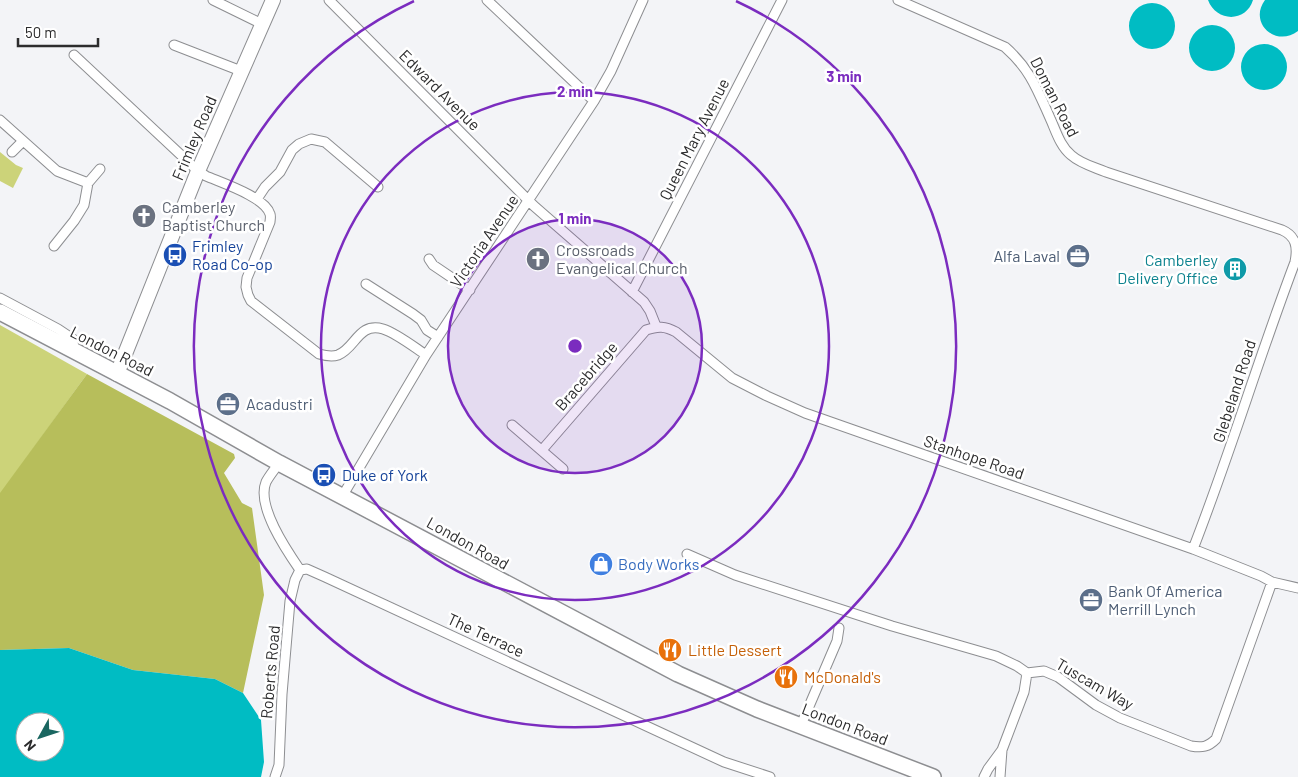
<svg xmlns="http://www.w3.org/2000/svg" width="1298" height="777" viewBox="0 0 1298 777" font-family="Barlow,sans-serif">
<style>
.green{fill:#ccd379}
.forest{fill:#b7be5b}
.water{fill:#00bcc3;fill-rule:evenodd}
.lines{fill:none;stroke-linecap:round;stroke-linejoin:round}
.street-casing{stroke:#8d8e91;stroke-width:11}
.secondary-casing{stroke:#8d8e91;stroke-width:16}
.primary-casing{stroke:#8d8e91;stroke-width:18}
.street{stroke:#fff;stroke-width:9}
.secondary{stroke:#fff;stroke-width:14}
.primary{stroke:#fff;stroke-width:15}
.ring{fill:none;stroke:#7b2cbf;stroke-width:2.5}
.labels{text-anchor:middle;stroke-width:5;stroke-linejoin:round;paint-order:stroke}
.street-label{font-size:16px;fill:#2c2c2d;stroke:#fff}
.worship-label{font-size:16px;fill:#5b616d;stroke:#fff;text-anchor:start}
.transit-label{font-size:16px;fill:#164399;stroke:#fff;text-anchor:start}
.service-label{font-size:16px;fill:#4e5e75;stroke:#fff;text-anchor:start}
.culture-label{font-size:16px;fill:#0d838f;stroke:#fff;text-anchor:end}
.shop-label{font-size:16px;fill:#366cbe;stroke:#fff;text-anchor:start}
.food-label{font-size:16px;fill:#c56008;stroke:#fff;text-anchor:start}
.centre{fill:#7b2cbf;stroke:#fff;stroke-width:2.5}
.ring-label{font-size:15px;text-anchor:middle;font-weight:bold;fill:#7b2cbf;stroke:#fff;stroke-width:5;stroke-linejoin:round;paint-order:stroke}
</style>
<rect width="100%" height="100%" fill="#f3f4f7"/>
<path class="green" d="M0,152L16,165L23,168L13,188L0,181Z
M0,325L87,374L1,493H0Z"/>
<path class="forest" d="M87,374L234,454L235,458L224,473L242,503L252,508L264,595L243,693L215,679L133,670L69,648L0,650V493Z"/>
<path class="water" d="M1208,0H1253C1246,23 1216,22 1208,0Z
M1265,0H1298V31C1276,48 1248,23 1265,0Z
M1129 26a23 23 0 1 1 46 0a23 23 0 1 1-46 0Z
M1189 48a23 23 0 1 1 46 0a23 23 0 1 1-46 0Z
M1241 67a23 23 0 1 1 46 0a23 23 0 1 1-46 0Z
M69,648L133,670L215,679L243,693L261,720L264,762L261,777H0V650ZM25,722H55V752H25Z"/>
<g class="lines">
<g class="street-casing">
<path id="street" d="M213,0L262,24
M329,0L534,206L644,302L650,311L656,326
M487,0L594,101
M898,0L1005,47C1030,69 1037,89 1050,118C1056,131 1060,146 1071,155C1081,164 1094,167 1106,172L1282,230C1296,236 1298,247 1295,262C1259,357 1230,454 1193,549
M174,45L241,71
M74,55L198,171L206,176C222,183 265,197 270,214C271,217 270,220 270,222L247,278L246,287L248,295L251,301L319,354C326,356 332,357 338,355C356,348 358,322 383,329C396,333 414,347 426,355
M0,120L57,171L88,183
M12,152L23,141
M257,199L265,187L280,172L292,150L299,144L311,139L325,142L378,187
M54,246L74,221L84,205L88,183L100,169
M429,259L433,265L470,290
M366,284L413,314L421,320L427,330L438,337
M632,292L782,0
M0,298L58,329L73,339L74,351
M512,425L563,469
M542,450L646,330C658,326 665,326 676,332L732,378L767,396L805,413L1193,549L1261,576L1272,582L1298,588
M279,463C275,469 269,476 266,482C256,506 287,551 300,570
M343,495L426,355L594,101L611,71L643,0
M687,554L735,575L892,626L996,656L1017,666L1027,673L1044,671L1058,677L1096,705L1120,718L1191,746C1202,748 1208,747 1216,739L1272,582
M300,570L307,569L325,577L724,762L770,777
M801,725L837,641L839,628
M275,777L279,765L282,694L290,601L295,580L300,570
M984,777L988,769L1002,750L1024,692L1027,673
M1000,777L1002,750"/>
</g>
<g class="secondary-casing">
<path id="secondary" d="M117,374L198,171L273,0"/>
</g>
<g class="primary-casing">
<path id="primary" d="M0,312L170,401L279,463L678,674L757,709L933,777"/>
</g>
<use href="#street" class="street"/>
<use href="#secondary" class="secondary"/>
<use href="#primary" class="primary"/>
</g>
<circle cx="575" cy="346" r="127" fill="#7b2cbf" fill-opacity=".12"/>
<g class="ring">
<circle cx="575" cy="346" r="127"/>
<circle cx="575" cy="346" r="254"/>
<path d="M736 1A381 381 0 1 1 414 1"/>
</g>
<defs>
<g id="church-disc" transform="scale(1.25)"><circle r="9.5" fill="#6b7280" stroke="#fff"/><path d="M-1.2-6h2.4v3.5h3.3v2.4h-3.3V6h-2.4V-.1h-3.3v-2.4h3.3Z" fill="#fff"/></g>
<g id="bus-disc" transform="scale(1.25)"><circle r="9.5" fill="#1a4fb4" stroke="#fff"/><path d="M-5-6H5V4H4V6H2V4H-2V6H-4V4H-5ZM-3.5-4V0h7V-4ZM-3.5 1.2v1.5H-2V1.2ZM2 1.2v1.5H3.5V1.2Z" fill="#fff"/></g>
<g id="office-disc" transform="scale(1.25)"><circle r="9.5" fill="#5c6f8a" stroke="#fff"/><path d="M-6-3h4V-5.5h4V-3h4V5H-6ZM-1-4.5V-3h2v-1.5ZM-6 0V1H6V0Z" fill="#fff"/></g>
<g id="building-disc" transform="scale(1.25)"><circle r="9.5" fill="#0f9aa8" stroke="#fff"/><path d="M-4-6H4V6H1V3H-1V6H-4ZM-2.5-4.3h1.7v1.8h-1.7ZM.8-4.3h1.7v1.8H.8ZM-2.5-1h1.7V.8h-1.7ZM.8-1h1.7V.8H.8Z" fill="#fff"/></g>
<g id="shop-disc" transform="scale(1.25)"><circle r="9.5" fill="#3f7fe0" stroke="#fff"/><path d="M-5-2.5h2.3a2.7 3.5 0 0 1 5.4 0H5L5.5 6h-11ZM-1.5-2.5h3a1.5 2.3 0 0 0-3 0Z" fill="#fff"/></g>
<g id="restaurant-disc" transform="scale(1.25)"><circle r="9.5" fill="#e8710a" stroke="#fff"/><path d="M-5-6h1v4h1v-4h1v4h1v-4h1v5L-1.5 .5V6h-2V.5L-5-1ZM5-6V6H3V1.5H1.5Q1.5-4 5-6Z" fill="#fff"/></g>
</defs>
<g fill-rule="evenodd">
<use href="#church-disc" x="144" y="216"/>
<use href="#bus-disc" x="175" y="255"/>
<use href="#office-disc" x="1078" y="256"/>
<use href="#church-disc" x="538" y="259"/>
<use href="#building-disc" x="1235" y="269"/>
<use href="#office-disc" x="228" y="404"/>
<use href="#bus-disc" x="324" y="475"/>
<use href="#shop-disc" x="601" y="564"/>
<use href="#office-disc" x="1091" y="600"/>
<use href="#restaurant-disc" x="670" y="650"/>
<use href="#restaurant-disc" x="786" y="677"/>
</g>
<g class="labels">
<g class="street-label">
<text transform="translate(440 90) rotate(45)" y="6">Edward Avenue</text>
<text transform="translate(1055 97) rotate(63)" y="6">Doman Road</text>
<text transform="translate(194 138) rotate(-67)" y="6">Frimley Road</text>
<text transform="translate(694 139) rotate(-63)" y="6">Queen Mary Avenue</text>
<text transform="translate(484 241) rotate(-56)" y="6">Victoria Avenue</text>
<text transform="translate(112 351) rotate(27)" y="6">London Road</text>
<text transform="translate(586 376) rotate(-49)" y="6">Bracebridge</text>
<text transform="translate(1234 391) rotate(-72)" y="6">Glebeland Road</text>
<text transform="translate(974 457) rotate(19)" y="6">Stanhope Road</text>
<text transform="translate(468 543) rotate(29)" y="6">London Road</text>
<text transform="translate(486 635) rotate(25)" y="6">The Terrace</text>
<text transform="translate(270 672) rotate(-85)" y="6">Roberts Road</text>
<text transform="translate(1095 684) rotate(30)" y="6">Tuscam Way</text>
<text transform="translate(845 724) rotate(21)" y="6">London Road</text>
</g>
<g class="worship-label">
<text x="162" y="213">Camberley<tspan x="162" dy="18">Baptist Church</tspan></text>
<text x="556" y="256">Crossroads<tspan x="556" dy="18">Evangelical Church</tspan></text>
</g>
<g class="transit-label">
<text x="192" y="252">Frimley<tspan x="192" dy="18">Road Co-op</tspan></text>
<text x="342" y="481">Duke of York</text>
</g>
<g class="service-label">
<text x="1060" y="262" text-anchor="end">Alfa Laval</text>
<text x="246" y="410">Acadustri</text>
<text x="1108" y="597">Bank Of America<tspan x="1108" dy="18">Merrill Lynch</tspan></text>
</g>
<g class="culture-label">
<text x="1218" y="266">Camberley<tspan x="1218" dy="18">Delivery Office</tspan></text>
</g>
<g class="shop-label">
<text x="618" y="570">Body Works</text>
</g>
<g class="food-label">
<text x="688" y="656">Little Dessert</text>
<text x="804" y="683">McDonald's</text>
</g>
</g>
<circle cx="575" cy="346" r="8" class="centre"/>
<g class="ring-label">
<text x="844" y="82">3 min</text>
<text x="575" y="97">2 min</text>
<text x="575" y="224">1 min</text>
</g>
<g transform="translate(40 737) rotate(230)"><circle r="24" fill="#ffffff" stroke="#ababab"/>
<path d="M0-4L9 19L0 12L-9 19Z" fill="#1a6660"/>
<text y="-8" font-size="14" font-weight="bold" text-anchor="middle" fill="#2c2c2d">N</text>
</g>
<path d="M18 38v8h80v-8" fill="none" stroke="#2c2c2d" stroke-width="2.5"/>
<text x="25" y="38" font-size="15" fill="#2c2c2d" stroke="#ffffff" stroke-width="4" paint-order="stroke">50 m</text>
</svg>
